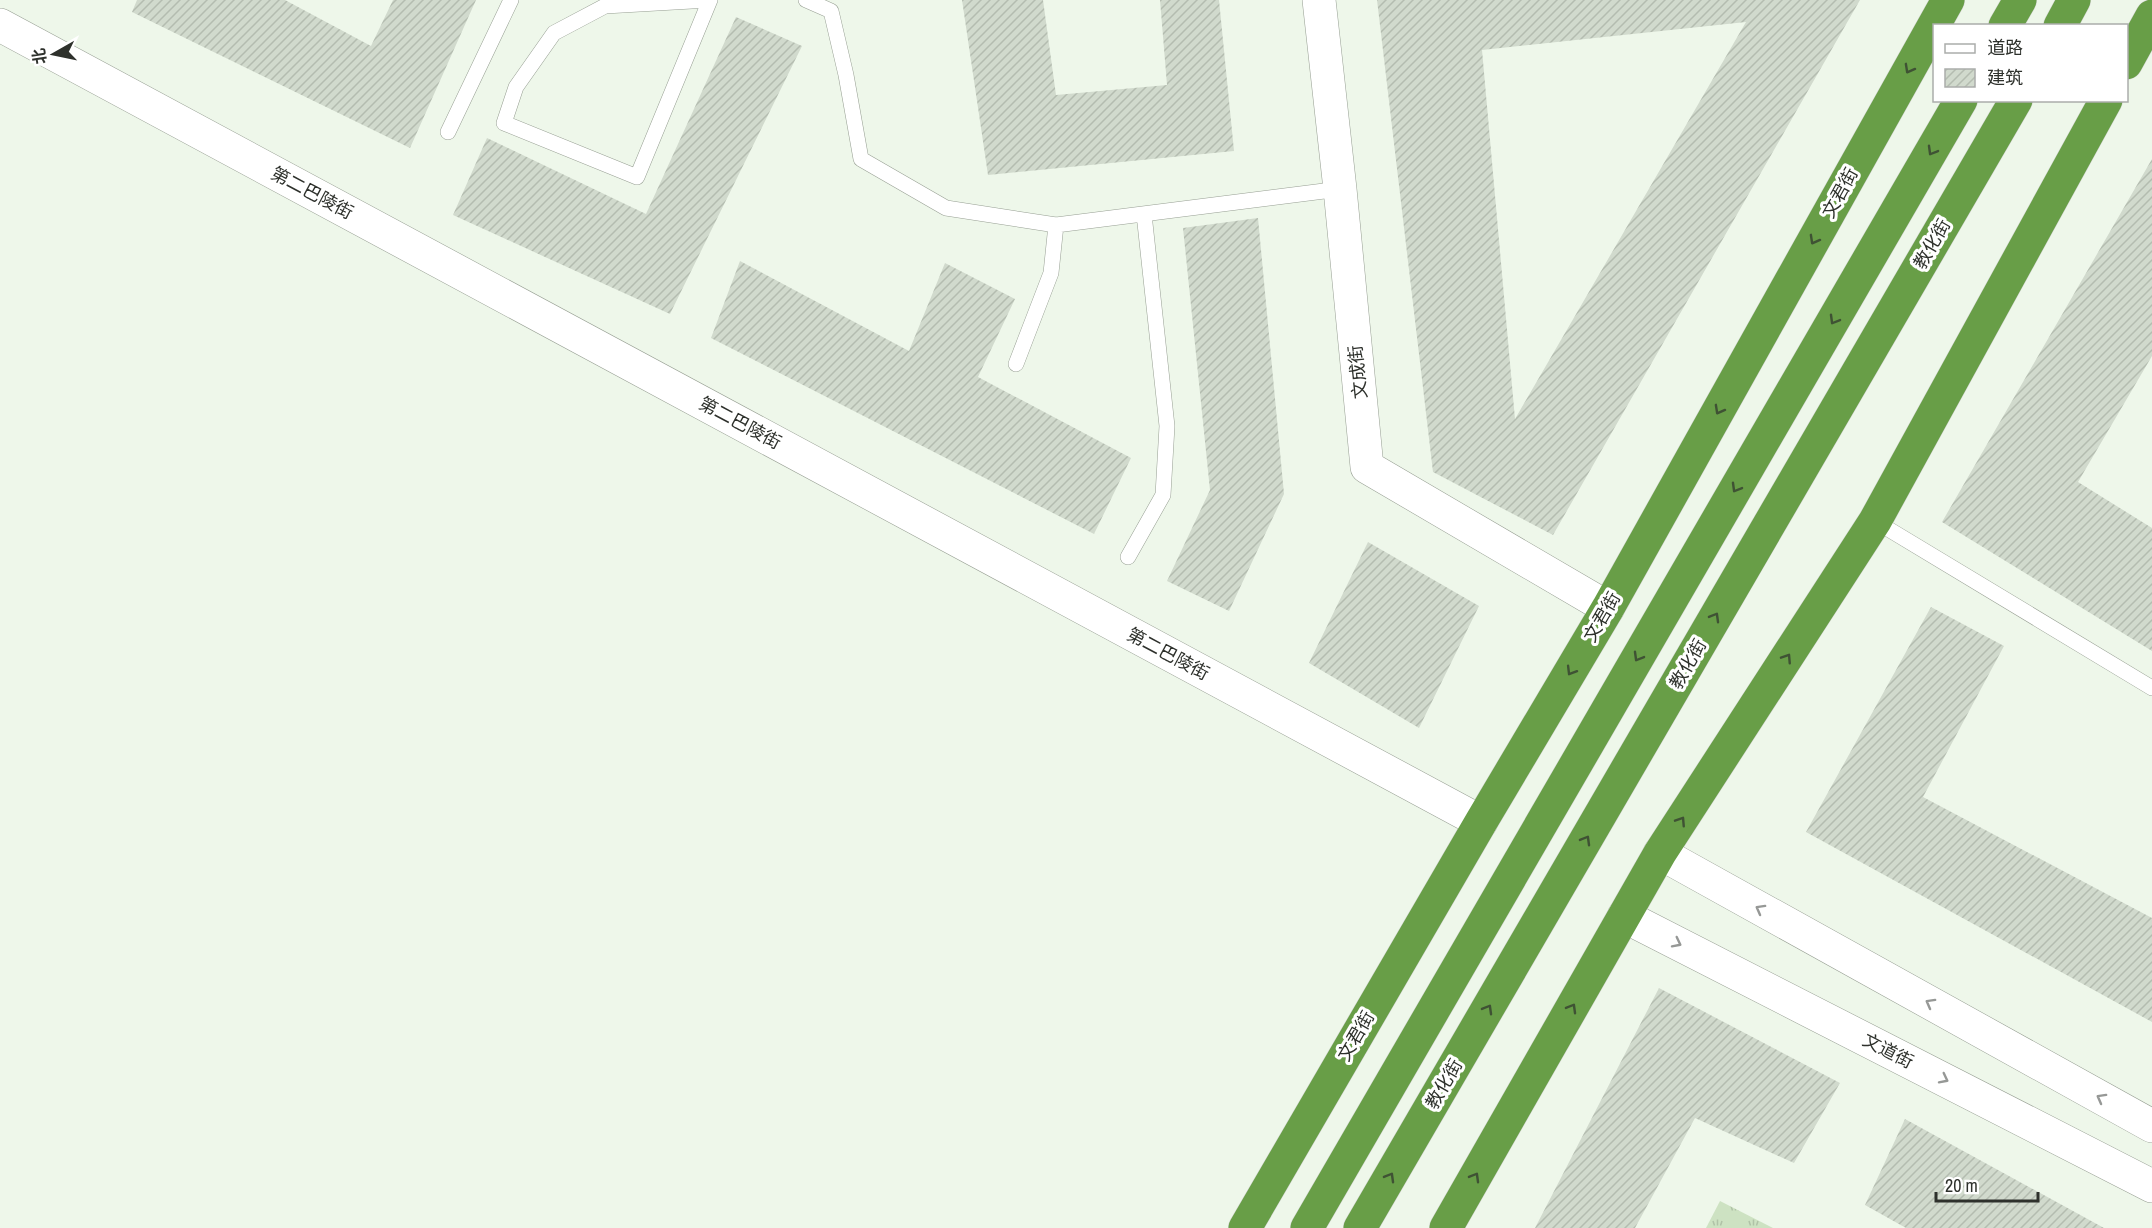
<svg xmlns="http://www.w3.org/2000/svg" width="2152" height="1228" viewBox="0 0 2152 1228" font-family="'Archivo Narrow','Noto Sans SC',sans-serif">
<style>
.grass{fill:url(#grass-tufts)}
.building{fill:url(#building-hatch);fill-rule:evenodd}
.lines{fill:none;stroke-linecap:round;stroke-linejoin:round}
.lane-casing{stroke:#979f93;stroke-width:16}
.secondary-casing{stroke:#979f93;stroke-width:34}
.highway-casing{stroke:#d5d6d5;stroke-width:34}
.lane{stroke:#fff;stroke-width:15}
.secondary{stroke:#fff;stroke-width:33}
.highway{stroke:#689e47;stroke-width:33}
.oneway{stroke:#3f5234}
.oneway2{stroke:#969896}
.labels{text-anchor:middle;stroke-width:6;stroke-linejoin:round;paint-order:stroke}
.street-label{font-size:18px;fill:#2e312c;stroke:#fff}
</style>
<defs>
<pattern id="grass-tufts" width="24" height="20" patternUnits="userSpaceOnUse" patternTransform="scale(1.5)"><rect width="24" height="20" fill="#cde2c2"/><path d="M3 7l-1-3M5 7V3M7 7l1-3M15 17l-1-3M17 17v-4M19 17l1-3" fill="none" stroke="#b0c2a7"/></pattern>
<pattern id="building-hatch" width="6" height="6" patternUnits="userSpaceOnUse" patternTransform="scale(1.5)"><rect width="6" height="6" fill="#d1dacd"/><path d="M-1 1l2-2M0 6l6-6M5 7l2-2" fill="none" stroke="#b4bcb0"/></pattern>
</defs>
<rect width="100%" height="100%" fill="#eef7ea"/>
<path class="grass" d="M1720,1201L1773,1228H1706Z"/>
<path class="building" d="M137,0H285L371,46L393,0H476L410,148L132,12Z
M962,0H1043L1056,95L1167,85L1160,0H1219L1234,151L988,175Z
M1377,0H1860L1553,535L1433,472ZM1746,22L1515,419L1482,50Z
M736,17L802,46L670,314L453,215L487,138L646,214Z
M2152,159V356L2078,482L2152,528V651L1942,522Z
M1258,218L1284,494L1229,611L1167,581L1210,490L1183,228Z
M740,261L909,351L945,263L1015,299L978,377L1131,458L1094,534L711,338Z
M1368,542L1479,606L1419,728L1309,663Z
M1931,607L2004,646L1923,797L2152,918V1022L1806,832Z
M1659,988L1840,1083L1794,1163L1695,1118L1635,1228H1535Z
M1905,1119L2104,1228H1906L1865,1205Z"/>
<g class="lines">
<g class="lane-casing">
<path id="lane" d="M709,0L605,6L554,33L516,87L504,123L637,177L710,0
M806,0L831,11L846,75L861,159L946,208L1056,225L1340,189
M448,132L511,0
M1016,364L1051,273L1056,225
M1875,521L2152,688
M1128,557L1163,495L1167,426L1144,214"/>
</g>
<g class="secondary-casing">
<path id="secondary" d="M1319,0L1340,189L1367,467L1608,608
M0,25L1481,822
M1660,853L2152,1126
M1624,916L2152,1186"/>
</g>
<g class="highway-casing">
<path id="highway" d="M2005,26L2020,0
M2060,26L2074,0
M2126,63L2152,16
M1245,1228L1481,822L1608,608L1948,0
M1307,1228L1961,100
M1360,1228L2016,100
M1446,1228L1660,853L1875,521L2106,100"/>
</g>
<use href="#lane" class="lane"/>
<use href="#secondary" class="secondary"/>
<use href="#highway" class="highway"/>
</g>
<defs><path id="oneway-chevron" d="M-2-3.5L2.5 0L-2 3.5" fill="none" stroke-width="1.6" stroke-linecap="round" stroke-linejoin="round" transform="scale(1.5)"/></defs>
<g class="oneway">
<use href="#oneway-chevron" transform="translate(1909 69) rotate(119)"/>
<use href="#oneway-chevron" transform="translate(1932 151) rotate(120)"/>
<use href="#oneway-chevron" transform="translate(1814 240) rotate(119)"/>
<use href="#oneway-chevron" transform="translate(1834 320) rotate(120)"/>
<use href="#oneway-chevron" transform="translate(1719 410) rotate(119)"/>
<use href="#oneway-chevron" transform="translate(1736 488) rotate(120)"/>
<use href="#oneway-chevron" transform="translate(1715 617) rotate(-60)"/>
<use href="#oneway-chevron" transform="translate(1638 657) rotate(120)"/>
<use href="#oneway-chevron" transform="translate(1787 658) rotate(-57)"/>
<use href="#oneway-chevron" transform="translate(1571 671) rotate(121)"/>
<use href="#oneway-chevron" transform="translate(1681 821) rotate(-57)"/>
<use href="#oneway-chevron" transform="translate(1586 840) rotate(-60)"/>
<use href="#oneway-chevron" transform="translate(1572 1008) rotate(-60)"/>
<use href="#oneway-chevron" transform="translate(1488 1009) rotate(-60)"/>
<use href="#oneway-chevron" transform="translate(1390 1177) rotate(-60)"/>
<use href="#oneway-chevron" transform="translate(1475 1177) rotate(-60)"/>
</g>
<g class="oneway2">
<use href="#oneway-chevron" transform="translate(1760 909) rotate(-151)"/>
<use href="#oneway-chevron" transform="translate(1677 943) rotate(27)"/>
<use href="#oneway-chevron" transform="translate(1930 1003) rotate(-151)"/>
<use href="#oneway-chevron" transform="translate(1944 1079) rotate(27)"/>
<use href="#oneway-chevron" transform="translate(2101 1098) rotate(-151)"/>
</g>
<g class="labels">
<g class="street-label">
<text transform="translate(312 193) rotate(28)" y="6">第二巴陵街</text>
<text transform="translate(1840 193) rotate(-61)" y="6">文君街</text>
<text transform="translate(1932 244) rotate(-60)" y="6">教化街</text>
<text transform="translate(1358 372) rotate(-96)" y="6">文成街</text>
<text transform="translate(740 423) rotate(28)" y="6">第二巴陵街</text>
<text transform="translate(1602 617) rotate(-60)" y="6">文君街</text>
<text transform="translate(1168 654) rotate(28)" y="6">第二巴陵街</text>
<text transform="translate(1688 664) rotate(-60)" y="6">教化街</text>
<text transform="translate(1356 1036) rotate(-60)" y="6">文君街</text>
<text transform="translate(1888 1051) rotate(27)" y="6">文道街</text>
<text transform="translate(1444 1084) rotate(-60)" y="6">教化街</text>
</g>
</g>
<rect x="1933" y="24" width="195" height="78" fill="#ffffff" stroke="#abadab" stroke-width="1.5"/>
<rect x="1945" y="44" width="30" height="9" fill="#ffffff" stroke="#abadab" stroke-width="1.5"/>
<text x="1987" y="54" font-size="18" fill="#2e312c">道路</text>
<rect x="1945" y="69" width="30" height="18" fill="url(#building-hatch)" stroke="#abadab" stroke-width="1.5"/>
<text x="1987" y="84" font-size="18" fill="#2e312c">建筑</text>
<g transform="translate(54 54) rotate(261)" stroke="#ffffff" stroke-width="4.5" paint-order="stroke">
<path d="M0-4.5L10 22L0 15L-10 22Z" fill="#2e312c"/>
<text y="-9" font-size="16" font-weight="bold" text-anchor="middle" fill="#2e312c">北</text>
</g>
<path d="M1936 1192v9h102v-9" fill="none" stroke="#2e312c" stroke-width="3"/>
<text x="1945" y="1192" font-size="18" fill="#2e312c" stroke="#ffffff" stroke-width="4.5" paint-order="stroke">20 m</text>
</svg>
